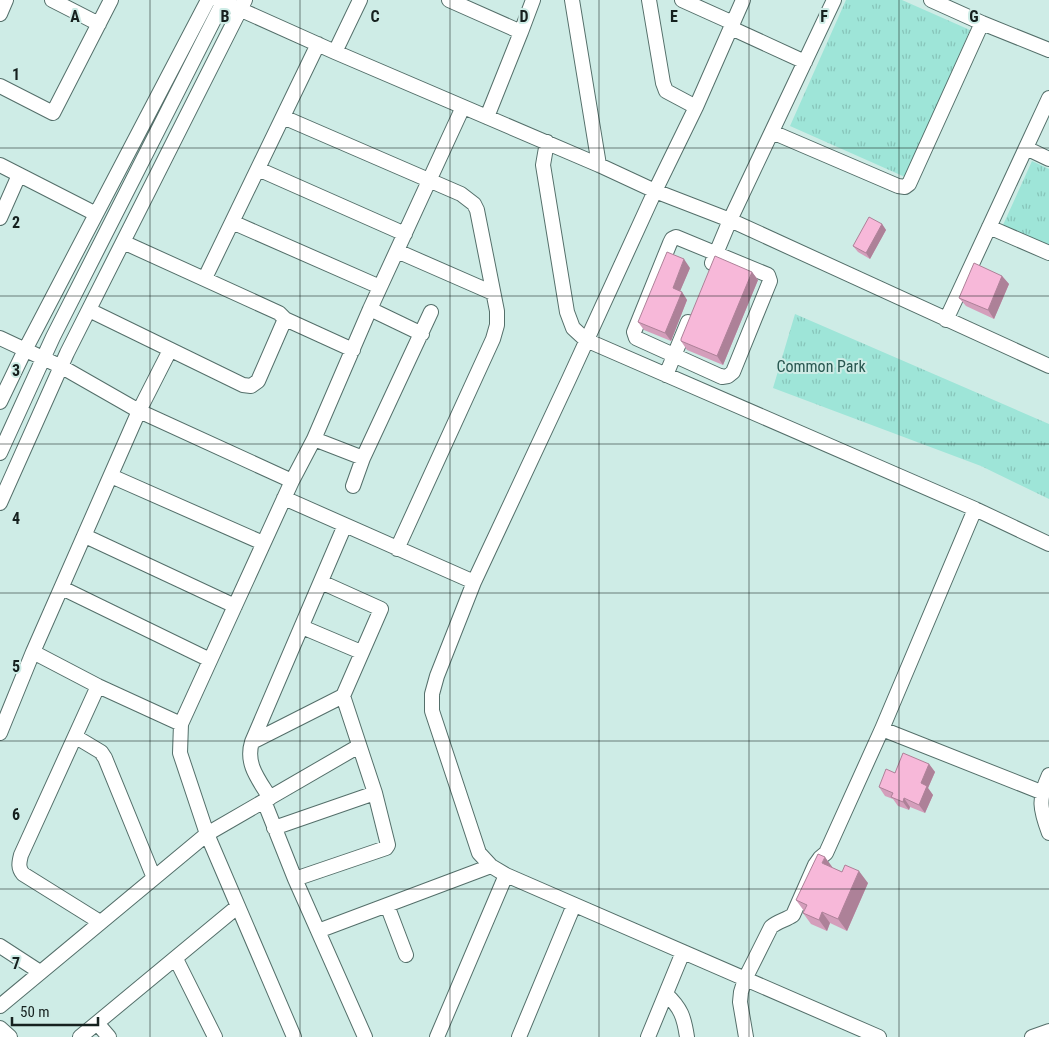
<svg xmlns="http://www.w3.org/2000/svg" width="1049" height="1037" viewBox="0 0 1049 1037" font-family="'Roboto Condensed',sans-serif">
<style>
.grass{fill:url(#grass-tufts)}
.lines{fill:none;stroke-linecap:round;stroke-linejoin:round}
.minor-casing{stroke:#546f6a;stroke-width:16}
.minor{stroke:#fff;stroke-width:14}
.wall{fill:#d49ebb}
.shaded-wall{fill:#ad8198}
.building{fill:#f7b8d9;stroke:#ad8198}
.grid{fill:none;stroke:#16211f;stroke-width:1;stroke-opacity:0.55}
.labels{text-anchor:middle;stroke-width:4;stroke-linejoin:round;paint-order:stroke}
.park-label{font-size:16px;fill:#285750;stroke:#ceece6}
.grid-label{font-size:16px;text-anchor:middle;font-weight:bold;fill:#16211f;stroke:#ceece6;stroke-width:4;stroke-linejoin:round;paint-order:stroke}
</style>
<defs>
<pattern id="grass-tufts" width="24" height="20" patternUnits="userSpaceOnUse" patternTransform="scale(1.25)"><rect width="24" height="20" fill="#9ee5d8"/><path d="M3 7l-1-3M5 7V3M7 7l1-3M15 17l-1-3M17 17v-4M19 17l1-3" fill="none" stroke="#87c4b9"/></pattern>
</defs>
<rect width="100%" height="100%" fill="#ceece6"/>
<path class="grass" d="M846,0H902L970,30L905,177L790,126Z
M1032,161L1049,169V246L1003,225Z
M795,314L1049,424V499L981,466L773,388Z"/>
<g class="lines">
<g class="minor-casing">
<path id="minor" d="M52,0L99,24
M219,0L335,52L599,165L655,191L730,220L1049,366
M449,0L521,32L487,117
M572,0L599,165
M649,0L663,83L666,91L696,107
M682,0L733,23
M743,0L696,107L655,191L569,379L474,582L437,676L432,694V711L479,853L491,866L506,875L879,1037
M0,14L6,0
M982,23L1049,50
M731,28L805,62
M521,32L533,0
M335,52L360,0
M0,86L53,113L111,0
M283,117L461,194L474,204L477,210L497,311V325L493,339L397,549
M772,132L898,186L905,187L909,184L982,23L931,0
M547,142L543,165L567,312L573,328L586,340L975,509
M1026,148L1049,159
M0,165L96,214
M258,169L405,234
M0,218L19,175
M232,222L380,287
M989,227L1049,253
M676,237L768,275L770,281L733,372L728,376L722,377L636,338L634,332L670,243L672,239Z
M123,242L279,313L285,319L353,350
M397,251L493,293
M712,263L730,220L834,0
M205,278L318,44
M370,309L422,334
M89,310L243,385L251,386L258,381L285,319
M946,320L1049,98
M0,338L62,367L139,411L292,481
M666,375L688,322
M0,402L25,350L208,0
M314,439L363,458
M0,453L53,337L224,0
M111,476L263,543
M353,486L363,458L431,312
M284,498L474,582
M0,503L67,353L245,0
M85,536L235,606
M321,582L381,609L343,696L252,742L345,525
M62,588L210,660
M302,627L361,652
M33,652L98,686L181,724
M98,686L21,855C19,863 18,868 23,874L100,922
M0,733L33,652L139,411L170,350
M76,737L101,752L105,758L154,878
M252,742C245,764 259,780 270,798
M1049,775C1038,799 1040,809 1049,833
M1041,792L882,729L975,509L1049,544
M264,801L295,879L365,1037
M274,828L375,793
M295,879L386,848L388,845L375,793L343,696
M387,905L406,955
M318,931L491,866
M0,946L40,972
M176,959L215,1037
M666,994C681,1008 684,1017 687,1037
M0,1006L207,834L359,746
M97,1023L109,1037
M0,1028L10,1037
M80,1037L237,907
M294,1037L207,834L180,753L181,724L292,481L314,439L370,309L463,107
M437,1037L506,875
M519,1037L574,905
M648,1037L683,952
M746,1037L740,1002L741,992L745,979L771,927C778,921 786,920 793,915L815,865L820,858L826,853L882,729
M1032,1037L1049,1031"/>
</g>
<use href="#minor" class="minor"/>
</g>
<path class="wall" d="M882,224L886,230L870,259L858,252L853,246Z
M690,268L680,291L682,292L687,300L671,341L644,330L638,322Z
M752,272L758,280L723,365L687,350L681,341Z
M1002,276L1009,284L994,319L966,306L959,298Z
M929,764L935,772L928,788L933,795L925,813L910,807L909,810L898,806L893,799L885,796L879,787L895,773Z
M833,868L868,883L847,931L830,923L827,931L811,924L803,913L804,911L796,900Z"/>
<path class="shaded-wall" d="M882,224L886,230L870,259L866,253Z
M684,259L690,268L678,296L673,288Z
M752,272L758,280L723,365L717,356Z
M1002,276L1009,284L994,319L988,310Z
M682,292L687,300L671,341L665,333Z
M929,764L935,772L928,788L933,795L925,813L919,805L921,783Z
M904,798L910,807L909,810L903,802Z
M825,857L833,868L822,863Z
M859,871L868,883L847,931L838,919Z
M822,912L830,923L827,931L819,920Z"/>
<path class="building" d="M869,217L882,224L866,253L853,246Z
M667,252L684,259L673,288L682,292L665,333L638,322Z
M715,256L752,272L717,356L681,341V339Z
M974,263L1002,276L988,310L959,298Z
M903,753L929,764L921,783L927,786L919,805L904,798L903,802L891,797L893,793L879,787L886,769L895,773Z
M818,854L825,857L822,863L842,872L845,865L859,871L838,919L822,912L819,920L803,913L807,905L796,900Z"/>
<path class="grid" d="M150,0V1037M300,0V1037M450,0V1037M599,0V1037M749,0V1037M899,0V1037M0,148H1049M0,296H1049M0,444H1049M0,593H1049M0,741H1049M0,889H1049"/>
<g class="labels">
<g class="park-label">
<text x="821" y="372">Common Park</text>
</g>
</g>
<g class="grid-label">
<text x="75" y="22">A</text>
<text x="225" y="22">B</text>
<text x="375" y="22">C</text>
<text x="524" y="22">D</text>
<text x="674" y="22">E</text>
<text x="824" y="22">F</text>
<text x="974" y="22">G</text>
<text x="16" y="80">1</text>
<text x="16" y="228">2</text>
<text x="16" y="376">3</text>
<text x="16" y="524">4</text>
<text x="16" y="672">5</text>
<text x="16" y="820">6</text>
<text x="16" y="969">7</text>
</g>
<path d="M12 1017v8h86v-8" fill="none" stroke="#16211f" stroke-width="2.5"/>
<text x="20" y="1017" font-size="15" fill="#16211f" stroke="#ceece6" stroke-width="4" paint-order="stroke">50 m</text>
</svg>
